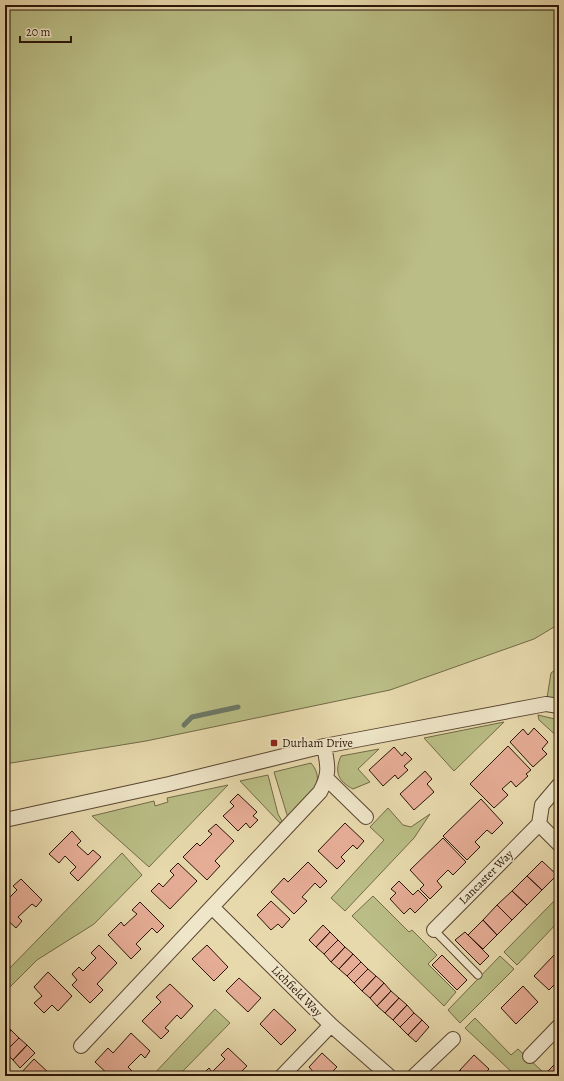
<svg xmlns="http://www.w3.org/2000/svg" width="564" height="1081" viewBox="0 0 564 1081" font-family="Alegreya,serif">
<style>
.green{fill:#babe86;stroke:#726947}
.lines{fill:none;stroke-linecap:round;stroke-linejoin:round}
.stream{stroke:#6c7866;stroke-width:5}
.building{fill:#e6ad96;stroke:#2b1408}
.lane-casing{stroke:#5a4531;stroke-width:9}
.street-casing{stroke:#5a4531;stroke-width:16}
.lane{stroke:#efe6c9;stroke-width:7}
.street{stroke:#efe6c9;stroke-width:14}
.poi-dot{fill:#8f2418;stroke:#efe6c9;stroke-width:1.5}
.labels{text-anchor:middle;stroke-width:3;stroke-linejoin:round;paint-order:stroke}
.poi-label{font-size:12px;fill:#2b1408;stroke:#efe6c9;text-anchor:start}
.street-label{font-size:12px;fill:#2b1408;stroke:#efe6c9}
</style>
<rect width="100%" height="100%" fill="#e7d9ac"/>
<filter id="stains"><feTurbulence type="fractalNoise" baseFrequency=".005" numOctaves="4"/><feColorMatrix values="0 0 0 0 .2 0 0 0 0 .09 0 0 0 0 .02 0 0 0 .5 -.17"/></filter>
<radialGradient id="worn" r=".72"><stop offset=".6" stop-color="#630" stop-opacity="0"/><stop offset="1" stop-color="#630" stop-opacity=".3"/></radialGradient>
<path class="green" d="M5,5H559V624L534,639L390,690L146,741L5,764Z
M559,667V706L546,704L551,673Z
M538,715L559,720V738L539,720Z
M504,722L454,771L424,738Z
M379,749L358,769L370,782L353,789C338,781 334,772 341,756Z
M311,763C330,785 302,803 288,818L274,772Z
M268,775L278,814L282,821L280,823L240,781Z
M228,785L149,867L92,816L154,801L155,806L168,802L167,798Z
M388,808L403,825L411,827L430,814L414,838L345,911L331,898L384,840L370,827Z
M122,853L142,875L94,924L37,960L5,992V973Z
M373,896L409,932L412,930L437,955L428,964L456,992L444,1006L352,916Z
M559,896V921L517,965L504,952Z
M500,956L514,969L460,1023L448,1010Z
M215,1009L230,1023L178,1076H152Z
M475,1018L511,1055L518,1049L543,1072L539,1076H516L465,1028Z"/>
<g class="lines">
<path class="stream" d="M184,725L192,717L238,707"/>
</g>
<path class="building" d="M534,728L548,742L542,749L547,754L533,767L510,742L523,729L528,735Z
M508,746L531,770L526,774L528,776L516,787L511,781L502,789L508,795L494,808L470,784Z
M394,747L402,756L405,752L412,759L404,766L408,770L398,779L395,775L383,786L369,770Z
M425,771L432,779L427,784L434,792L414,810L400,794Z
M238,794L257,812L253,816L258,820L250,828L246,823L238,831L223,816L234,806L230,802Z
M481,799L503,823L492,834L487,830L475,842L480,847L467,860L443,836Z
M345,823L364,841L357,849L353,845L341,857L345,861L337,869L318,851Z
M216,824L234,841L215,861L220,866L207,880L183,857L197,843L200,846L212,834L208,831Z
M72,831L81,841L77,845L88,855L93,850L101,857L78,881L70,873L76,867L65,856L59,863L49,854Z
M443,838L466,862L453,875L448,870L437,881L442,887L430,899L420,889L424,885L410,870Z
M542,861L557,875L542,890L527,876Z
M308,862L327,881L320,888L315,883L302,897L307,901L294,914L271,892L284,878L288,882Z
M178,863L197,881L170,909L151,891L159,883L163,887L174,875L170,871Z
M527,876L542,890L527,905L512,891Z
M21,879L42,900L36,907L32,904L18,917L22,921L16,928L5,918V902L17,890L13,886Z
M399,881L413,895L418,890L428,900L415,913L410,908L404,914L390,899L396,893L391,889Z
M512,891L527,905L512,920L497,905Z
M271,901L290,919L282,928L278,924L271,930L257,915Z
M140,902L164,926L157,933L152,928L136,944L141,949L131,959L108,935L121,922L124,926L137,914L132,910Z
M497,905L512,920L497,935L483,920Z
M483,920L497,935L483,949L468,935Z
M323,925L330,932L316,947L309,940Z
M330,932L338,940L324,954L316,947Z
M465,932L489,956L480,965L455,940Z
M338,940L345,947L331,962L324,954Z
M99,945L117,963L97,984L103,990L90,1003L72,985L77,980L72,974L79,967L83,971L96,958L91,953Z
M207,945L228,967L214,981L192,959Z
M345,947L353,954L339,969L331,962Z
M353,954L361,962L347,976L339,969Z
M555,954L559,958V980L549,990L534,976Z
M442,955L467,980L457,990L432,965Z
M361,962L368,969L354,983L347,976Z
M368,969L376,976L362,991L354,983Z
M48,972L72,996L58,1011L52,1005L44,1013L34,1003L42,996L34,987Z
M376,976L384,983L370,998L362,991Z
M239,978L261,998L248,1012L226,991Z
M384,983L391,991L377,1006L370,998Z
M170,984L193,1006L181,1019L177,1015L165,1028L169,1031L161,1039L142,1021L161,1002L156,997Z
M523,986L538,1002L516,1024L501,1008Z
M391,991L399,998L385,1013L377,1006Z
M399,998L407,1005L393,1020L385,1013Z
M407,1005L414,1013L400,1027L393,1020Z
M274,1009L296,1030L281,1045L260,1024Z
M414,1013L422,1020L408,1035L400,1027Z
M422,1020L429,1027L416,1042L408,1035Z
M5,1024L11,1030L5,1037Z
M11,1030L19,1038L5,1052V1037Z
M131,1033L150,1051L145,1058L141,1054L128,1067L132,1071L127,1076H110L95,1062L108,1048L113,1053Z
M19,1038L27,1045L13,1060L5,1052Z
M27,1045L35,1053L20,1068L13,1060Z
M228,1048L247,1066L237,1076H201L209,1068L212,1072L225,1059L221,1055Z
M322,1053L337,1067L328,1076H313L315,1074L309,1067Z
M474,1055L489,1069L483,1076H466L460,1070Z
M34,1059L50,1074L48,1076H22L20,1074Z
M559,1060V1076H551L547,1072Z
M460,1070L466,1076H454Z"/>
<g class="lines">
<g class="lane-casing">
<path id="lane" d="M434,930L478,975"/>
</g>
<g class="street-casing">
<path id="street" d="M327,779L366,817
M5,820L169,784L324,746L546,704L559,706
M539,824L559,844
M212,907L331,1025L282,1076
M434,930L539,824L542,805L559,785
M331,1025L389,1076
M81,1046L320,792C330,774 328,766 324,746
M530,1056L559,1026
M414,1076L453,1039"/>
</g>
<use href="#lane" class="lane"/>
<use href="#street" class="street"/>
</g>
<rect class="poi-dot" x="270" y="739" width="8" height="8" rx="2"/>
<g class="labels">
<g class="poi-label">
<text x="282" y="747">Durham Drive</text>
</g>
<g class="street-label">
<text transform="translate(486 877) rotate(-45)" y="4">Lancaster Way</text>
<text transform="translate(297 991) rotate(45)" y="4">Lichfield Way</text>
</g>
</g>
<rect width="564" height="1081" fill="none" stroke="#e7d9ac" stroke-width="20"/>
<rect x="6" y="6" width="552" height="1069" fill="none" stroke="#2b1408" stroke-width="2"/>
<rect x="10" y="10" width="544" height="1061" fill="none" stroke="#2b1408"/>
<path d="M20 36v6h51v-6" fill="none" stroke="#2b1408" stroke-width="2"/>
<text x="26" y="36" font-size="12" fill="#2b1408" stroke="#efe6c9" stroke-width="3" paint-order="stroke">20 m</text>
<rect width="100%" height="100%" filter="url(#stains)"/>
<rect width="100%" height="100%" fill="url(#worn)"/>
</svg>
